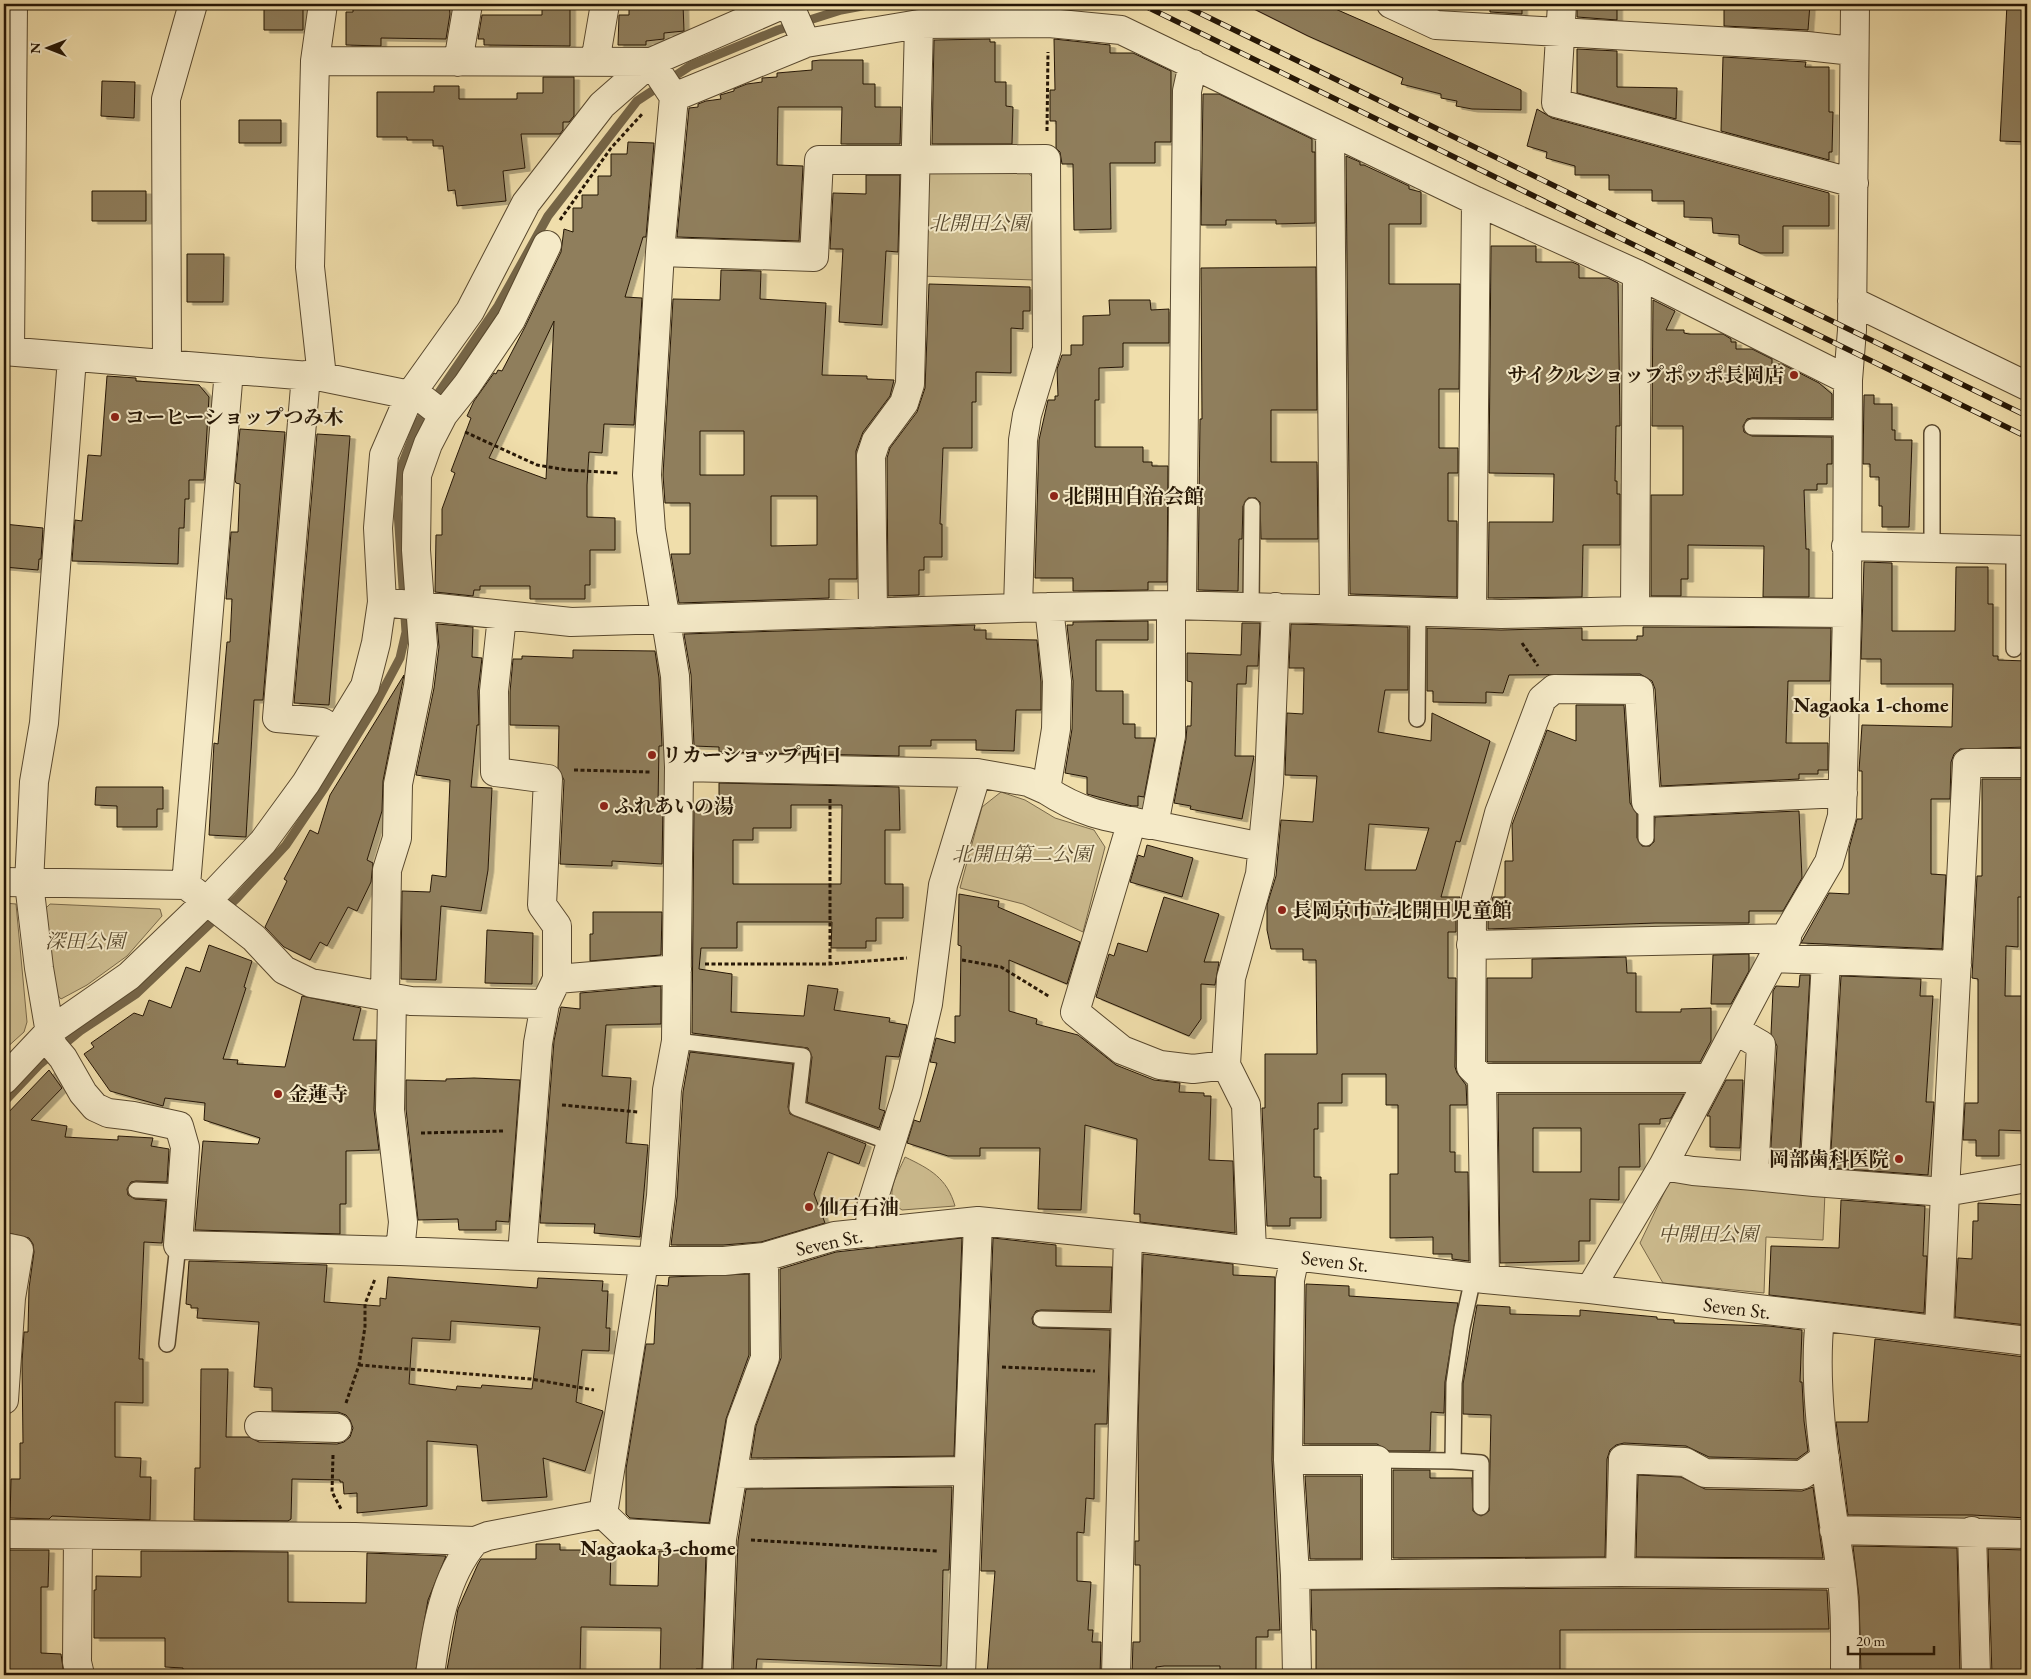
<svg xmlns="http://www.w3.org/2000/svg" width="2031" height="1679" viewBox="0 0 2031 1679" font-family="'EB Garamond','Noto Serif JP',serif">
<style>
.green{fill:#cdbc8f;stroke:#79694a}
.lines{fill:none;stroke-linecap:round;stroke-linejoin:round}
.stream{stroke:#756547;stroke-width:9}
.building{fill:#8f7e5b;stroke:#251605;fill-rule:evenodd;filter:url(#shadow)}
.service-casing{stroke:#58482e;stroke-width:18}
.minor-casing{stroke:#58482e;stroke-width:30}
.path{stroke:#251605;stroke-width:3;stroke-dasharray:4 2.5;stroke-linecap:butt}
.service{stroke:#f5eac8;stroke-width:15}
.minor{stroke:#f5eac8;stroke-width:28}
.rail-casing{stroke:#251605;stroke-width:5.5}
.rail{stroke:#f5eac8;stroke-width:4;stroke-dasharray:11;stroke-linecap:butt}
.poi-dot{fill:#8f2418;stroke:#f5eac8;stroke-width:2}
.labels{text-anchor:middle;stroke-width:4;stroke-linejoin:round;paint-order:stroke}
.park-label{font-size:20px;font-style:italic;fill:#57482e;stroke:#f5eac8}
.poi-label{font-size:20px;font-weight:bold;fill:#251605;stroke:#f5eac8;text-anchor:start}
.street-label{font-size:20px;fill:#251605;stroke:#f5eac8}
.neighbourhood-label{font-size:21px;font-weight:bold;fill:#251605;stroke:#f5eac8}
</style>
<defs>
<filter id="shadow"><feDropShadow dx="5.5" dy="3" stdDeviation="0" flood-color="#0004"/></filter>
</defs>
<rect width="100%" height="100%" fill="#f0deab"/>
<filter id="stains"><feTurbulence type="fractalNoise" baseFrequency=".004" numOctaves="4"/><feColorMatrix values="0 0 0 0 .2 0 0 0 0 .09 0 0 0 0 .02 0 0 0 .5 -.17"/></filter>
<radialGradient id="worn" r=".72"><stop offset=".6" stop-color="#630" stop-opacity="0"/><stop offset="1" stop-color="#630" stop-opacity=".3"/></radialGradient>
<path class="green" d="M1024,168L1033,178L1035,280L920,276L926,169Z
M1001,792L1025,800L1055,818L1094,830L1105,847L1083,932L1023,904L960,888L982,807Z
M4,903L16,904L27,1022L24,1032L4,1050Z
M50,904L160,909L162,916L127,956L87,985L61,999L54,991L46,908Z
M905,1157C930,1169 947,1178 955,1206L902,1210C881,1198 898,1174 905,1157Z
M1672,1176L1825,1192L1823,1240L1766,1237L1764,1293L1663,1283L1640,1243Z"/>
<g class="lines">
<path class="stream" d="M4,1102L40,1064L80,1031L136,994L237,898L286,845L325,787L372,711L400,658L406,632L397,497L402,465L418,423L498,306L548,216L637,101L690,66L778,30L841,10L873,4"/>
</g>
<path class="building" d="M353,4H449L450,14L446,39L381,38V46L346,45V12H353Z
M542,4H570V46L484,45V39H478L482,15H542Z
M629,4H683L684,31L664,33V39L646,41V45H618L619,15H629Z
M1244,4H1324L1521,90V110L1472,109L1456,106L1457,101L1441,98V94L1401,84L1403,78L1308,36Z
M1490,4H1522V14L1490,12Z
M1577,4H1617V20L1577,17Z
M1724,4H1810L1808,30L1724,26Z
M2007,4H2027V142L2000,141Z
M264,6H303V30H264Z
M990,39V42H995V82H1006V106L1013,107L1012,144H932L934,40Z
M1054,39L1110,45V53H1133L1171,71V142H1155V163H1110L1111,229L1074,230L1073,164H1062L1060,152L1056,148V121H1050V90H1055Z
M1577,49L1617,51V87L1677,88L1676,119L1577,93Z
M1723,57L1806,62L1805,67H1829V112H1833L1832,152H1829V160L1721,131Z
M820,60H863V84H875V107H901L900,144H841L842,107H778L777,165L803,166L799,241L677,237L689,108L698,107V104L706,101L721,99L720,95L734,91V89L747,84L762,82V78L777,77V73L812,70V61Z
M543,77H574V116L569,122H563V130L560,134H521L525,168L503,171L506,201L457,206L455,190L448,191L443,146H433V140H407V137H377V92H434V86H459V99H517V93H543Z
M102,81L135,82L134,118L101,116Z
M1203,94H1219L1312,139V152H1315V223L1276,224V220H1226V225H1201Z
M1537,109L1552,118L1829,193V226H1783V253H1760L1739,244V235L1713,233L1712,218L1684,217V201H1652V190H1609V175H1575V166L1546,158L1547,152L1527,146Z
M239,120H281V143H239Z
M628,142L654,143L646,237H643L625,297L642,298L634,425L604,424L602,453L589,452L587,485V517L615,518V550H590V585H585V599H530V586H480V590H474L473,596L435,592L436,535H442V509L455,473L451,471L471,418L467,416L474,401L494,373L496,374L498,370L502,371L525,327L561,252L564,229L573,232V208H582V195H598V176H611V154H627ZM554,321L546,479L489,458Z
M1346,156L1360,162V165H1364L1409,186V189L1421,192V224H1389V284H1460L1459,389H1439V448H1458V473H1448V521H1457V597L1350,594Z
M866,175H900L898,252L886,251L882,325L839,322L843,249H830L833,193L866,194Z
M92,191H146V221H92Z
M1491,246H1536V262H1572L1579,265V278H1608L1618,283L1620,426H1616L1615,481H1617V494H1620V545H1583L1582,597L1488,598L1489,522H1553L1554,474L1489,473Z
M187,254H224L223,302H187Z
M1316,267L1317,410H1271V462H1317L1318,539H1261L1260,502L1256,498H1248L1243,506L1242,539H1239L1238,591L1198,590L1200,419H1202L1201,268Z
M721,270L761,271L760,299L826,303L822,375L867,376V379L894,380L890,396L863,432L856,451L857,579H829V598L679,603L671,554H690V503H665L663,475L673,299L720,300ZM700,431H744V475H700ZM771,496H817V545L771,546Z
M929,284L1030,287V311H1023V329L1011,328V373L976,372V402H972V448H943L940,524H942V557H924V570H919V595L888,596L887,458L890,448L917,412L925,388Z
M1109,300H1150L1151,310L1169,309V343H1123V367L1099,368V400H1095V447H1143V462H1152V466H1168L1167,582H1148V590L1073,591V578H1035L1039,440L1048,400H1055V396H1058L1057,369L1062,355H1071V345H1083V316L1110,315Z
M1653,300L1675,311L1666,330H1684V333L1689,334H1723L1731,339V342H1736V349H1752L1772,359V364H1782L1819,383L1832,394V418H1752L1747,419L1743,426L1744,432L1752,436L1832,437V464H1827V484H1817V490H1804L1806,549H1809V597H1763L1764,546L1688,545V579H1681V596H1651V495H1683V426H1652Z
M107,376L136,378V381L199,385L209,397L204,480H189V499H185L184,528H179L178,564L72,561L75,520L82,521L88,455L101,456Z
M1864,395H1874V404H1892V430H1895V440H1912L1909,527H1882V506H1879V477H1870V464H1863Z
M240,429L285,432L263,700H254L246,837L209,835L214,743L218,744L227,642H230L232,599H226L231,532H238L240,484L236,483L235,480Z
M317,434L350,436L329,705L294,703Z
M4,524L43,528L41,559H39L38,570L4,567Z
M1864,562L1892,563V631H1955L1956,567H1988V604H1993V656H1998V660L2027,661V747L1960,749L1954,754L1951,762L1950,799H1931V874L1946,875L1942,949L1801,943L1829,893L1849,894V849L1857,819H1862V771H1859L1862,725L1952,727L1953,684H1881V659H1861Z
M1148,621V640H1096V691H1123V724H1135V738H1155L1144,797L1138,796V806H1132L1087,794V777L1065,773L1072,729L1073,681L1067,625H1073V622Z
M1242,623H1260L1258,666H1247L1246,684H1237L1235,756H1254L1242,819L1190,809L1191,806L1174,803L1186,739L1187,726H1191L1192,682L1187,681V653L1241,655Z
M437,624L473,627L472,657L482,658L478,691L479,725H477L471,787L492,788L488,870L481,911L441,906L436,980L401,979L402,891L430,892L432,875L446,877L450,780L416,775L434,688L439,647Z
M1291,624L1408,627V690H1385L1378,732L1431,741L1432,713L1490,741L1460,842L1456,841L1441,897H1460L1456,914V932H1448V978H1456L1455,1067L1457,1073L1466,1085L1467,1105H1450V1152H1455V1172H1468L1469,1261L1452,1259V1254H1433V1237L1390,1238V1174H1398V1105H1386V1074H1342V1103H1318V1129H1314V1177H1321V1218H1290V1226H1267L1262,1108H1265V1054H1317L1316,960H1303V949H1271L1267,930V905L1276,876L1281,820L1313,822L1317,776L1285,775L1287,713L1303,714L1304,668H1289ZM1369,824L1429,828L1416,870H1365Z
M975,625L974,630H986V639L1037,640L1041,682V710H1016L1014,751L976,750V740H931V746H899V756L719,752V747L694,746L691,675L684,634Z
M1643,627L1831,628L1830,681H1788L1786,743H1828V770H1818V774H1799V779L1661,786L1655,689L1652,681L1640,674L1509,675L1503,693L1486,692V703L1433,702V691H1427V628L1501,630L1582,628V640H1637V636H1643Z
M573,650L655,651L659,678L662,746H659L658,804H663L662,864L612,861V866L560,864L564,780L558,768L559,726L510,725V692L513,659H522V656L573,658Z
M404,675L383,781L382,811L367,860L373,863L371,882L357,911L348,907L327,946L320,942L310,960L284,947L265,927L287,881L284,879L310,830L318,834L330,795Z
M1576,705H1624L1630,803L1637,814V838L1642,846H1650L1654,842L1655,817L1799,811L1802,878L1783,911H1749V923H1655L1488,929V916L1493,897H1505V861H1513L1512,825L1547,730L1576,741Z
M1982,779H2027V897H2018V947L2006,946L2005,996H2027V1131L1999,1130V1156H1976V1140H1963L1965,1103H1978V979L1972,978L1977,876H1982Z
M719,783L899,787L900,830H885V884H903V918H876V941H866V948H831L832,922H737V948H701L699,969L732,974L731,1012L804,1016L808,985L838,989L834,1010L890,1018L889,1022L907,1025L899,1057L886,1056L879,1109L885,1111L879,1128L807,1102L812,1057L808,1048L692,1033L694,804H719ZM791,805H842L841,884H733V840H753V828H791Z
M96,787H163V809H157V827H117V806L95,805Z
M1147,845L1193,858L1182,897L1130,882L1138,855L1144,857Z
M959,894L999,901L998,907L1080,942L1067,984L1009,960V1011L1037,1019L1036,1024L1078,1035L1116,1065L1154,1080L1180,1083L1179,1092L1204,1093V1096H1211L1209,1160L1233,1161L1235,1233L1140,1222V1214H1134L1137,1139L1085,1125L1081,1210L1038,1209L1040,1148H980V1156H948L907,1143L914,1120L920,1122L937,1063L930,1062L936,1038L955,1043V1016H960L961,946L958,945Z
M1164,897L1219,914L1204,962H1219L1215,985L1201,984V1019L1189,1036L1096,997L1109,954L1114,956L1118,943L1147,952Z
M593,912H662L661,955L590,961V934H593Z
M487,930L533,933L532,984L485,983Z
M209,945L252,961L244,987L246,988L223,1059L238,1060L237,1064L285,1067L302,996L361,1008L353,1040H376L374,1110L379,1150L346,1151V1204H340V1234L195,1230L203,1141L258,1144L260,1138L204,1120L205,1103L165,1098L163,1106L110,1091L84,1054L94,1047L91,1043L134,1013L143,1016L149,1000L171,1008L186,967L200,972Z
M1749,954V971L1731,1004H1711L1713,955Z
M1626,957L1627,973H1636V1012H1681V1009L1711,1008V1041L1700,1062H1488L1487,1061V978H1532V959Z
M1800,975H1810L1799,1165L1770,1162L1777,1046L1771,1034L1773,991L1776,986L1799,987Z
M1841,976L1921,979L1920,996H1933L1926,1102H1934L1928,1175L1830,1168Z
M661,986V1024L606,1025L602,1076L631,1078L626,1143L648,1145L640,1237L594,1233L595,1224L540,1223L554,1041L561,1007L580,1009V993Z
M690,1052L793,1064L788,1107L790,1114L866,1144L859,1164L828,1152L814,1194L825,1223L761,1242L723,1245H671L677,1197L683,1092Z
M49,1070L62,1088L31,1120L67,1126L65,1137L118,1140V1136L153,1138L151,1146L169,1149L167,1182L136,1181L131,1182L127,1189L128,1195L135,1199L166,1201L162,1243L144,1242L139,1359H143V1403L115,1402V1457L141,1458L140,1477H151L150,1520L52,1516L49,1519L10,1518L11,1479H20V1443H23L22,1362L24,1332H28L29,1288L34,1252L33,1244L29,1238L4,1232V1117Z
M474,1078L520,1080L509,1222L496,1221V1230H459L458,1219L418,1220L406,1109V1080L446,1081V1079Z
M1726,1080H1743L1740,1148L1710,1147V1116H1707Z
M1498,1094H1684L1671,1118L1660,1119V1124H1639L1640,1167H1619V1200L1590,1199V1241H1579V1261L1500,1263ZM1533,1128H1581V1172H1533Z
M1841,1200L1925,1206L1923,1256H1927L1924,1313L1769,1295L1771,1246L1839,1248Z
M1978,1203L2027,1205V1325L1955,1317L1958,1258L1972,1259L1973,1221H1978Z
M962,1238L954,1456L751,1458L756,1426L781,1358L780,1269L836,1252Z
M993,1238L1056,1245V1266L1112,1267L1110,1311L1041,1310L1036,1311L1032,1318L1033,1324L1041,1328L1110,1330L1107,1424H1095L1094,1499L1086,1498L1084,1533L1077,1532V1581L1091,1582L1088,1630H1093L1092,1642H1101L1100,1675H987L995,1571H981Z
M1143,1254L1233,1264V1275L1275,1277L1272,1460L1280,1630H1268V1637H1256V1675H1220V1666H1164L1156,1667V1675H1132L1133,1642H1140V1565H1135V1541H1139L1138,1425Z
M189,1261L327,1265L324,1302L380,1306V1298L386,1299L388,1277L537,1288L538,1278L603,1281L602,1291H608L606,1328H610L609,1351L582,1350L576,1402L603,1411L585,1471L543,1458L547,1497L482,1501L477,1445L427,1441V1506L357,1513V1493L344,1494L343,1482H340V1480L292,1479L291,1519L288,1521L194,1520L195,1468H200L201,1369H228L226,1437H249L259,1442L337,1444L344,1442L350,1437L353,1428L350,1420L346,1415L338,1412L272,1411V1388L254,1387L259,1322L197,1318L198,1308H191V1305L186,1304ZM451,1321L540,1327L532,1389L482,1385L481,1388L457,1386L456,1390L409,1384L412,1338L450,1340Z
M749,1274V1355L726,1419L709,1523L630,1518L626,1514V1469L646,1344H654L657,1285L668,1286L669,1277Z
M1306,1284L1349,1286V1296L1458,1303L1445,1382L1444,1413L1431,1412L1430,1451H1389L1377,1444H1304Z
M1477,1305L1510,1307V1314L1580,1316V1310L1657,1317V1319L1674,1320V1323L1769,1326L1802,1330L1800,1382H1802L1804,1421L1808,1451L1797,1459L1709,1457L1686,1446L1624,1443L1616,1445L1610,1450L1607,1459L1605,1557L1393,1558V1470H1430V1478H1472L1473,1511L1481,1516L1489,1511L1491,1415L1463,1414V1384Z
M1875,1339L2025,1357V1367H2027V1518L1972,1515H1848L1836,1422H1868Z
M1638,1475L1681,1477L1705,1489L1802,1491L1813,1487L1823,1558L1636,1557Z
M1305,1476H1361V1559H1310Z
M952,1487L949,1570H943L941,1666L757,1659L756,1670H733L738,1541L746,1489Z
M536,1544H560V1550H611L610,1585L658,1586L659,1551L706,1554L702,1669H696V1675H660L661,1628L581,1627L580,1675H446L458,1609L478,1564L481,1559H536Z
M1853,1546L1957,1548L1960,1675H1861L1859,1597Z
M1988,1549L2027,1550V1675H1992Z
M10,1550H49L48,1587H41V1653L61,1654L64,1675H4V1552L9,1553Z
M141,1551L288,1552V1602L366,1603L367,1553L446,1556L428,1600L415,1675H183V1668L165,1667V1638H94V1590H96V1576L141,1577Z
M1620,1588L1827,1590L1829,1629L1560,1630V1675H1316V1630H1312L1311,1590Z"/>
<g class="lines">
<g class="service-casing">
<path id="service" d="M1752,427L1848,428
M1932,548V433
M1251,607L1252,506
M2014,649V550
M1417,719L1418,612
M1646,802V838
M676,1041L803,1056L797,1108L892,1143
M136,1190L182,1192
M1041,1319L1125,1321
M167,1344L178,1245
M1377,1460L1453,1461L1454,1383L1462,1328L1473,1278
M1453,1461L1481,1463V1507"/>
</g>
<g class="minor-casing">
<path id="minor" d="M789,4L806,43
M1391,4L1436,25L1807,46L1853,51
M1562,4L1556,103L1854,183
M315,61L651,62L674,97
M458,62L468,4
M595,62L605,4
M1330,131L1334,609
M660,252L814,257L819,160L1046,159L1047,349L1027,415L1023,440L1018,608
M1852,301L2027,386
M4,351L322,377L410,395L424,400L443,415L428,444L417,475L416,550L423,645L418,686L398,784L397,838L387,870L385,996
M10,351L13,4
M72,358L44,723L34,782L29,883L39,968L52,1045L63,1058L83,1093L95,1107L108,1113L133,1116L179,1126L185,1147L178,1245L400,1251L644,1261H724L764,1257L835,1236L978,1221L1128,1236L1485,1279L1590,1289L2027,1341
M167,364L166,99L193,4
M306,375L277,718L322,722L337,731
M322,377L310,267L315,61L323,4
M443,415L467,385L511,320L547,245
M1846,546L2027,550
M382,602L571,622L1049,607L1171,605L1501,614L1635,611L1847,613
M1171,605V736L1154,825L1262,847
M1182,605L1187,91L1193,64
M1635,611L1637,274
M873,613L871,456L876,441L904,403L910,384L919,24
M1472,613L1476,201
M502,616L494,691L495,772L548,779L542,905L557,926V979L545,1004L538,1043L522,1255
M2027,763H1967L1945,1192L2027,1178
M679,767L977,773L943,885L928,1004L907,1092L870,1210L871,1233
M977,773L1028,782L1046,790L1056,729L1057,681L1049,607
M1046,790C1083,814 1107,817 1150,825
M1132,821L1075,1012L1122,1050L1160,1065L1193,1069L1226,1065
M4,882L186,885L254,938L284,970L311,983L411,1001L545,1004
M186,885L229,370
M1471,945L1787,938
M1773,958L1957,965
M557,979L677,969
M392,998L390,1110L403,1222L400,1251
M1482,1078H1709
M4,1080L50,1031L129,976L206,902L263,842L306,783L365,686L376,643L382,602L378,528L384,455L410,395L470,311L526,203L602,105L651,62L784,4
M1663,1166L1693,1171L1754,1176L1761,1045L1735,1030
M1754,1176L1814,1182L1826,960
M1814,1182L1945,1192L1939,1330
M4,1247L19,1250L11,1298L4,1400
M1252,1251L1246,1105L1226,1065L1231,978L1260,874L1269,783L1276,607
M1295,1256L1290,1280L1288,1460L1295,1575L1297,1675
M653,1261L661,1196L667,1090L676,1041L679,767L675,676L651,530L647,475L660,252L674,97L806,43L919,24L1049,23L1121,30L1476,201L1637,274L1848,380
M1485,1279L1482,1078L1471,1067L1472,914L1499,813L1542,699L1554,689L1639,690L1646,802L1843,793
M1590,1289L1663,1166L1773,958L1829,862L1842,816L1847,613L1848,380L1852,330L1855,4
M1820,1318C1811,1397 1830,1493 1841,1572C1846,1606 1845,1641 1845,1675
M259,1426L337,1428
M1288,1460H1377V1574
M734,1474L968,1471
M603,1514L623,1533L722,1539
M1834,1530L2027,1534
M1972,1531L1976,1675
M4,1534L355,1537L475,1541L488,1536L603,1514L644,1261
M78,1535L77,1662L80,1675
M1620,1572L1623,1459L1685,1462L1705,1473L1802,1475L1825,1458
M1295,1575L1620,1572L1841,1574
M430,1675C436,1629 444,1577 475,1541
M717,1675L722,1539L741,1422L765,1358L764,1257
M961,1675L978,1221
M1116,1675L1128,1236"/>
</g>
<path class="path" d="M1047,131L1048,52
M560,220L611,148L643,113
M465,432L537,465L567,470L619,473
M1522,643L1538,666
M574,770L650,772
M830,799V964
M962,960L1001,967L1050,997
M705,964H830L907,958
M562,1105L638,1112
M421,1133L504,1131
M359,1365L531,1379L594,1390
M1002,1367L1095,1371
M346,1403L359,1365L365,1327V1304L375,1279
M333,1455L332,1492L341,1509
M751,1540L937,1551"/>
<use href="#service" class="service"/>
<use href="#minor" class="minor"/>
<g class="rail-casing">
<path id="rail" d="M1141,4L2027,437
M1181,4L2027,416"/>
</g>
<use href="#rail" class="rail"/>
</g>
<g class="poi-dot">
<circle cx="1794" cy="375" r="5"/>
<circle cx="115" cy="417" r="5"/>
<circle cx="1054" cy="496" r="5"/>
<circle cx="652" cy="755" r="5"/>
<circle cx="604" cy="806" r="5"/>
<circle cx="1282" cy="910" r="5"/>
<circle cx="278" cy="1094" r="5"/>
<circle cx="1899" cy="1159" r="5"/>
<circle cx="809" cy="1207" r="5"/>
</g>
<g class="labels">
<g class="park-label">
<text x="979" y="230">北開田公園</text>
<text x="1022" y="861">北開田第二公園</text>
<text x="85" y="948">深田公園</text>
<text x="1708" y="1241">中開田公園</text>
</g>
<g class="poi-label">
<text x="1784" y="382" text-anchor="end">サイクルショップポッポ長岡店</text>
<text x="125" y="424">コーヒーショップつみ木</text>
<text x="1064" y="503">北開田自治会館</text>
<text x="662" y="762">リカーショップ西口</text>
<text x="614" y="813">ふれあいの湯</text>
<text x="1292" y="917">長岡京市立北開田児童館</text>
<text x="288" y="1101">金蓮寺</text>
<text x="1889" y="1166" text-anchor="end">岡部歯科医院</text>
<text x="819" y="1214">仙石石油</text>
</g>
<g class="street-label">
<text transform="translate(829 1242) rotate(-12)" y="7">Seven St.</text>
<text transform="translate(1335 1261) rotate(7)" y="7">Seven St.</text>
<text transform="translate(1737 1308) rotate(7)" y="7">Seven St.</text>
</g>
<g class="neighbourhood-label">
<text x="1871" y="712">Nagaoka 1-chome</text>
<text x="658" y="1555">Nagaoka 3-chome</text>
</g>
</g>
<rect width="2031" height="1679" fill="none" stroke="#f0deab" stroke-width="20"/>
<rect x="5" y="5" width="2021" height="1669" fill="none" stroke="#251605" stroke-width="2.5"/>
<rect x="10" y="10" width="2011" height="1659" fill="none" stroke="#251605"/>
<g transform="translate(48 48) rotate(270)" stroke="#f5eac8" stroke-width="4" paint-order="stroke">
<path d="M0-4L9 19L0 12L-9 19Z" fill="#251605"/>
<text y="-8" font-size="14" font-weight="bold" text-anchor="middle" fill="#251605">N</text>
</g>
<path d="M1848 1646v8h86v-8" fill="none" stroke="#251605" stroke-width="2.5"/>
<text x="1856" y="1646" font-size="15" fill="#251605" stroke="#f5eac8" stroke-width="4" paint-order="stroke">20 m</text>
<rect width="100%" height="100%" filter="url(#stains)"/>
<rect width="100%" height="100%" fill="url(#worn)"/>
</svg>
